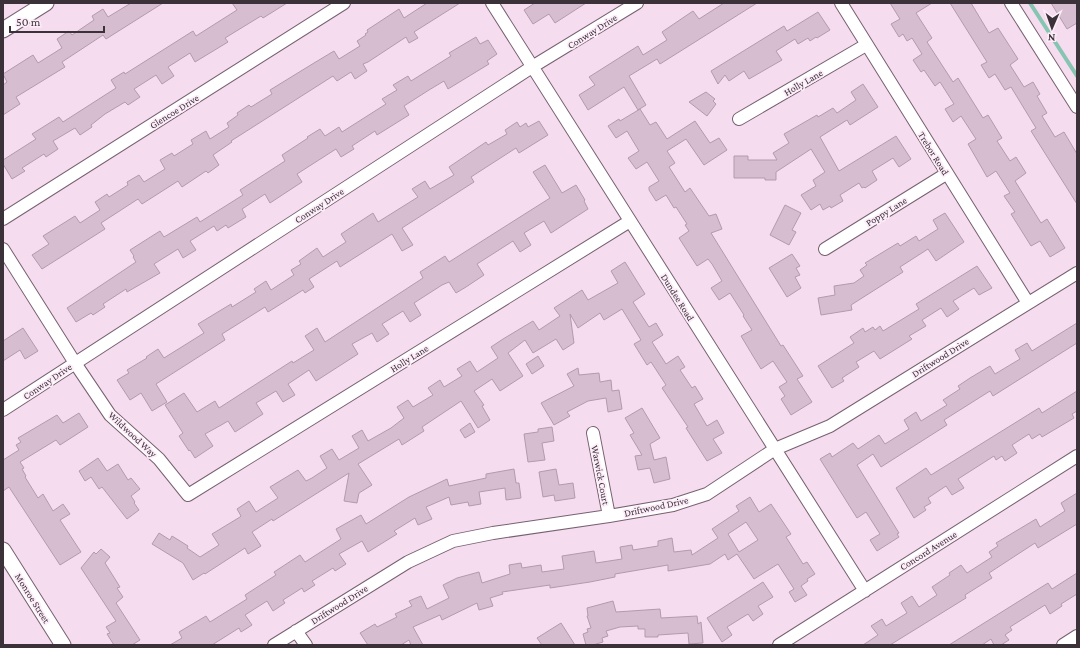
<svg xmlns="http://www.w3.org/2000/svg" width="1080" height="648" viewBox="0 0 1080 648" font-family="'Crimson Pro',serif">
<style>
.lines{fill:none;stroke-linecap:round;stroke-linejoin:round}
.stream{stroke:#86c5b2;stroke-width:4}
.building{fill:#d6bdcf;stroke:#b39bad;fill-rule:evenodd}
.minor-casing{stroke:#776171;stroke-width:14}
.tertiary-casing{stroke:#776171;stroke-width:17}
.minor{stroke:#fff;stroke-width:12}
.tertiary{stroke:#fff;stroke-width:15}
.labels{text-anchor:middle;stroke-width:3.5;stroke-linejoin:round;paint-order:stroke}
.street-label{font-size:10px;fill:#3b3139;stroke:#fdedf9}
</style>
<rect width="100%" height="100%" fill="#f6dcef"/>
<g class="lines">
<path class="stream" d="M1030,3L1077,76"/>
</g>
<path class="building" d="M131,3H163L106,39L103,35L62,62L65,67L16,97L20,104L3,115V85L7,82L3,74L33,55L38,63L62,48L57,39L69,31L72,35L94,20L92,16L103,9L108,17Z
M232,3H287L263,18L261,16L225,38L228,42L195,62L190,53L168,67L174,76L162,84L156,75L134,89L140,97L128,105L125,102L105,114L91,125L92,127L80,135L75,128L53,141L58,149L46,157L44,154L22,168L25,171L12,179L3,164V160L36,139L32,134L59,117L63,122L116,88L111,80L124,72L125,74L193,31L196,36L237,10Z
M427,3H460L414,32L418,38L409,43L406,37L368,62L363,64L367,71L355,79L351,72L337,81L333,76L231,141L232,142L213,155L219,165L208,173L206,171L182,187L178,181L142,204L138,199L101,223L105,229L42,269L32,255L49,244L43,236L75,216L80,223L100,210L95,202L107,194L109,197L128,185L127,182L139,175L144,182L165,169L160,160L172,153L174,156L193,144L191,140L206,131L210,139L229,127L227,123L238,115L237,113L249,105L251,107L272,94L270,90L314,63L334,51L339,59L360,46L357,41L366,35L365,34L368,32L367,30L399,9L404,18Z
M535,3H586L555,23L549,14L533,24L524,10Z
M724,3H757L660,64L657,59L629,76L646,105L638,110L624,87L588,110L579,95L595,85L589,77L638,46L643,55L667,40L662,32L693,11L699,19Z
M890,3H932L916,13L932,38L927,42L953,82L958,78L983,118L988,115L1002,138L997,141L1010,161L1016,157L1026,173L1015,181L1041,223L1047,219L1065,248L1050,257L1040,241L1031,246L1011,214L1015,212L1004,196L1010,193L996,171L987,177L968,144L976,139L961,116L953,122L945,109L954,104L940,82L935,86L924,70L921,72L913,60L922,54L912,38L907,41L903,34L899,37L891,24L900,19Z
M950,3H971L989,33L998,28L1018,59L1010,65L1024,87L1033,82L1040,94L1037,96L1047,113L1042,116L1055,137L1064,132L1077,154V204L1031,131L1036,128L1011,87L1005,90L995,74L989,78L981,65L987,62Z
M1051,3H1077V23L1067,29Z
M818,12L830,30L817,38L816,37L810,41L808,38L798,44L795,39L776,51L782,60L749,79L744,71L729,81L725,75L718,84L711,71L784,26L787,31Z
M476,37L480,44L488,40L497,54L487,61L489,64L448,89L444,81L429,90L404,106L409,115L377,135L375,131L352,146L354,149L341,157L336,149L297,174L302,182L270,203L265,194L242,209L246,217L228,228L226,225L217,231L214,226L190,241L196,250L183,258L178,249L154,264L160,273L127,292L126,289L103,304L105,307L93,315L91,313L76,322L67,308L136,262L133,257L134,256L130,250L160,231L164,237L197,217L200,222L243,195L240,190L285,161L282,155L308,138L307,137L320,129L325,136L339,127L342,132L386,104L382,99L397,90L393,85L408,76L411,81L451,56L449,53Z
M863,84L878,107L850,125L847,120L820,137L839,171L896,136L911,159L899,167L893,158L872,171L877,180L865,188L864,187L862,188L859,183L840,195L843,201L831,208L830,206L823,210L820,204L811,210L801,195L816,186L813,180L825,172L811,149L776,172V180H765V178H734V156H748V160H777L773,153L789,143L784,134L817,115L818,117L833,108L837,113L856,100L851,92Z
M706,92L715,99L713,101L716,104L707,116L689,102Z
M640,109L650,125L656,122L667,139L695,121L710,143L719,138L727,150L704,165L686,139L667,151L675,163L669,167L685,192L690,188L709,216L716,214L722,229L711,233L781,346L783,345L803,376L797,379L812,402L791,415L781,399L785,396L779,387L787,382L773,361L761,369L753,356L741,336L752,330L743,316L744,315L730,293L719,300L711,288L722,281L712,264L708,259L697,266L679,238L689,231L685,225L687,224L676,207L674,208L666,195L656,201L649,190V187L659,181L647,162L636,169L628,158L639,151L627,131L616,138L608,126L619,119L620,121Z
M539,121L548,135L519,153L516,148L471,177L474,182L402,228L413,245L402,251L392,234L340,267L337,261L309,279L314,287L305,293L303,290L268,312L265,307L222,334L225,340L156,384L167,402L152,411L141,393L130,400L117,380L129,373L127,370L147,358L146,357L158,349L164,358L204,333L198,324L231,304L232,307L256,292L254,289L266,281L271,290L294,275L291,270L301,264L299,261L317,248L323,257L346,242L341,234L373,213L378,222L418,197L412,189L425,181L430,189L454,175L449,167L486,142L488,145L507,134L505,130L517,122L520,127L526,123L528,127Z
M545,165L562,193L576,185L585,200L584,201L588,209L551,233L544,221L524,233L531,245L520,252L513,241L477,264L484,275L466,287L456,293L449,282L442,285L414,303L421,315L410,322L403,311L382,324L389,334L377,342L372,333L352,344L358,354L316,381L309,370L288,384L295,395L283,402L276,391L256,403L263,414L235,432L228,421L223,424L205,434L213,446L195,458L190,450L189,451L179,436L183,433L165,405L184,393L197,412L215,401L219,408L292,361L293,363L314,350L305,336L317,328L325,342L423,278L420,272L445,256L449,262L550,198L533,172Z
M785,205L801,213L792,230L796,232L789,245L770,235Z
M945,213L964,242L936,261L928,249L900,267L903,272L851,305L852,310L821,315L818,298L835,295L834,286L854,283L864,276L860,270L867,265L865,263L898,243L900,246L916,236L919,241L938,229L933,220Z
M792,254L800,266L796,268L800,275L795,277L801,288L787,297L769,268Z
M625,262L645,294L633,302L649,327L656,323L663,335L652,342L666,364L678,356L685,367L680,370L692,388L695,386L703,399L694,404L707,426L717,420L724,433L713,439L722,453L707,461L686,428L688,427L662,388L666,385L651,362L647,365L634,344L641,340L622,309L604,320L600,313L578,328L570,314L574,343L563,350L556,339L533,353L525,340L508,353L523,376L500,391L492,379L474,391L484,405L482,406L490,420L478,428L461,401L422,427L424,431L402,445L399,439L358,464L372,485L359,493L357,503L344,501L349,473L273,521L272,519L252,532L261,546L248,554L245,548L205,574L204,573L193,580L183,563L152,544L159,533L170,540L172,536L188,546L187,548L200,557L219,545L212,534L240,517L241,516L237,509L249,501L256,512L278,498L270,487L298,470L306,481L312,478L327,468L320,456L332,449L339,460L359,448L352,436L362,430L368,441L391,428L404,418L397,407L408,400L413,407L433,395L428,388L440,380L444,387L462,376L457,369L470,361L477,372L498,358L491,347L503,339L533,321L539,330L560,316L554,308L582,290L588,300L618,283L611,271Z
M977,266L992,288L979,295L974,288L953,301L959,309L947,317L941,308L922,320L926,326L909,336L912,339L880,359L874,351L856,362L859,367L842,378L844,381L832,388L818,366L854,343L850,337L863,328L865,332L873,327L875,330L880,326L883,331L919,309L916,304Z
M1077,323V343L993,396L990,391L944,420L947,425L881,467L873,454L857,465L899,533L897,534L899,537L877,551L870,540L880,534L866,512L857,518L820,459L830,453L832,457L853,443L858,449L879,435L885,444L909,429L904,420L916,412L921,421L947,405L943,400L960,389L958,386L970,378L990,366L995,374L1020,359L1015,350L1027,343L1032,351Z
M23,328L38,351L25,359L20,350L3,361V341Z
M538,356L544,366L532,374L526,364Z
M578,368L579,375L599,373L600,382L611,380L612,391L619,390L622,409L608,412L606,398L588,401L567,412L570,416L554,425L541,403L574,386L567,374Z
M1077,391V411L1072,414L1074,418L1042,437L1040,434L1032,439L1029,434L1012,445L1017,453L1005,461L1002,456L996,460L994,456L958,479L964,488L952,495L946,486L928,498L931,503L924,507L926,510L914,518L896,488L926,468L931,475L1039,408L1042,413Z
M642,408L660,438L650,444L654,460L666,457L670,479L654,483L650,468L638,470L635,456L642,455L630,435L634,433L625,418Z
M79,413L88,427L60,445L56,440L20,462L24,468L22,469L26,476L25,477L38,498L43,494L53,511L63,504L70,514L60,520L81,552L60,565L9,487L3,491V460L19,450L16,445L21,442L18,438L57,415L63,423Z
M470,423L475,432L465,438L460,430Z
M552,427L554,441L542,443L545,460L528,462L524,434L538,432V429Z
M98,458L107,471L118,464L128,480L131,478L140,489L131,496L135,502L134,503L139,510L127,519L102,487L99,489L91,477L85,481L79,471Z
M514,469L516,483H519L521,498L506,500L505,488L479,492L481,504L469,506L468,502L451,505L449,497L426,507L432,519L418,525L415,518L394,531L397,534L368,552L362,541L339,554L346,564L335,571L333,568L312,581L315,585L304,592L302,588L283,600L285,603L273,611L267,601L245,615L252,625L241,632L239,628L212,645H170L182,638L179,632L206,616L210,622L247,599L245,595L276,575L274,572L300,555L305,562L341,539L336,529L361,515L366,524L409,497L447,479L449,486L486,478V474Z
M556,469L559,485L573,483L575,498L555,501L554,495L543,497L539,472Z
M1077,493V524L1038,548L1035,543L989,573L992,578L965,595L966,598L890,645H863L878,635L871,626L882,619L886,626L907,613L901,603L912,596L919,607L937,595L932,587L950,575L949,573L961,565L967,573L992,557L989,552L998,546L996,543L1036,519L1040,527L1065,511L1061,503Z
M750,497L759,512L771,504L791,534L786,537L803,564L807,562L815,574L807,579L808,581L801,586L807,595L795,602L789,592L794,589L778,564L754,579L737,554L728,560L725,554L710,564L668,571V565L615,574V577L590,582L550,588V585L502,592L503,594L490,598L493,606L479,610L477,603L442,620L440,615L413,627L423,645H411L409,640L401,645H368L360,633L375,624L377,627L397,617L395,614L412,606L409,601L421,596L427,609L449,598L443,585L457,578L479,572L482,583L510,574L509,565L521,563L522,568L541,565L542,572L564,569L562,556L594,551L596,563L622,559L620,547L632,545L633,550L658,546V541L672,538L674,552L691,550L692,555L718,538L712,529L739,511L736,506ZM746,522L758,540L739,552L728,534Z
M101,549L110,557L105,563L120,587L117,588L123,597L116,603L140,640L132,645H114L107,634L110,633L106,627L116,621L81,568L94,552L96,554Z
M1077,573V594L1061,604L1062,606L1050,614L1045,605L1010,627L1012,630L1005,635L1009,640L1001,645H994L991,639L982,645H949L1048,583L1052,589Z
M763,582L773,597L758,606L763,614L753,621L748,614L727,627L732,635L722,642L707,618Z
M613,601L616,612L660,609L661,618L697,616L698,624L701,622L703,643L689,644L688,633L658,635V637H645V629H638V626L620,627L606,631L608,636L602,638L603,642L593,645H586L583,634L588,632L587,629L591,628L587,616H588L587,608Z
M561,623L575,645H542L537,638Z"/>
<g class="lines">
<g class="minor-casing">
<path id="minor" d="M492,3L865,591
M841,3L1028,303
M1011,3L1077,107
M739,119L866,45
M3,219L344,3
M3,249L75,363L110,415L159,459L188,495L630,221
M825,249L946,174
M3,410L532,67L637,3
M593,433L609,516
M296,631L306,645
M274,645L408,562L453,541L493,533L609,516L673,505L707,494L775,449L830,426L1077,273
M779,645L1077,456
M1063,645L1077,636"/>
</g>
<g class="tertiary-casing">
<path id="tertiary" d="M3,30L46,3
M3,550L63,645"/>
</g>
<use href="#minor" class="minor"/>
<use href="#tertiary" class="tertiary"/>
</g>
<g class="labels">
<g class="street-label">
<text transform="translate(592 31) rotate(-32)" y="4">Conway Drive</text>
<text transform="translate(803 82) rotate(-30)" y="4">Holly Lane</text>
<text transform="translate(174 111) rotate(-32)" y="4">Glencoe Drive</text>
<text transform="translate(934 153) rotate(58)" y="4">Trebor Road</text>
<text transform="translate(319 205) rotate(-33)" y="4">Conway Drive</text>
<text transform="translate(886 211) rotate(-32)" y="4">Poppy Lane</text>
<text transform="translate(678 297) rotate(58)" y="4">Dundee Road</text>
<text transform="translate(940 357) rotate(-32)" y="4">Driftwood Drive</text>
<text transform="translate(409 358) rotate(-32)" y="4">Holly Lane</text>
<text transform="translate(47 381) rotate(-34)" y="4">Conway Drive</text>
<text transform="translate(133 434) rotate(43)" y="4">Wildwood Way</text>
<text transform="translate(601 475) rotate(79)" y="4">Warwick Court</text>
<text transform="translate(656 506) rotate(-12)" y="4">Driftwood Drive</text>
<text transform="translate(928 550) rotate(-32)" y="4">Concord Avenue</text>
<text transform="translate(33 598) rotate(58)" y="4">Monroe Street</text>
<text transform="translate(339 604) rotate(-32)" y="4">Driftwood Drive</text>
</g>
</g>
<rect width="1080" height="648" fill="none" stroke="#3b3139" stroke-width="8"/>
<g transform="translate(1052 28) rotate(182)" stroke="#fdedf9" stroke-width="3" paint-order="stroke">
<path d="M0-3L7 15L0 10L-7 15Z" fill="#3b3139"/>
<text y="-6" font-size="11" font-weight="bold" text-anchor="middle" fill="#3b3139">N</text>
</g>
<path d="M10 26v6h94v-6" fill="none" stroke="#3b3139" stroke-width="2"/>
<text x="16" y="26" font-size="12" fill="#3b3139" stroke="#fdedf9" stroke-width="3" paint-order="stroke">50 m</text>
</svg>
